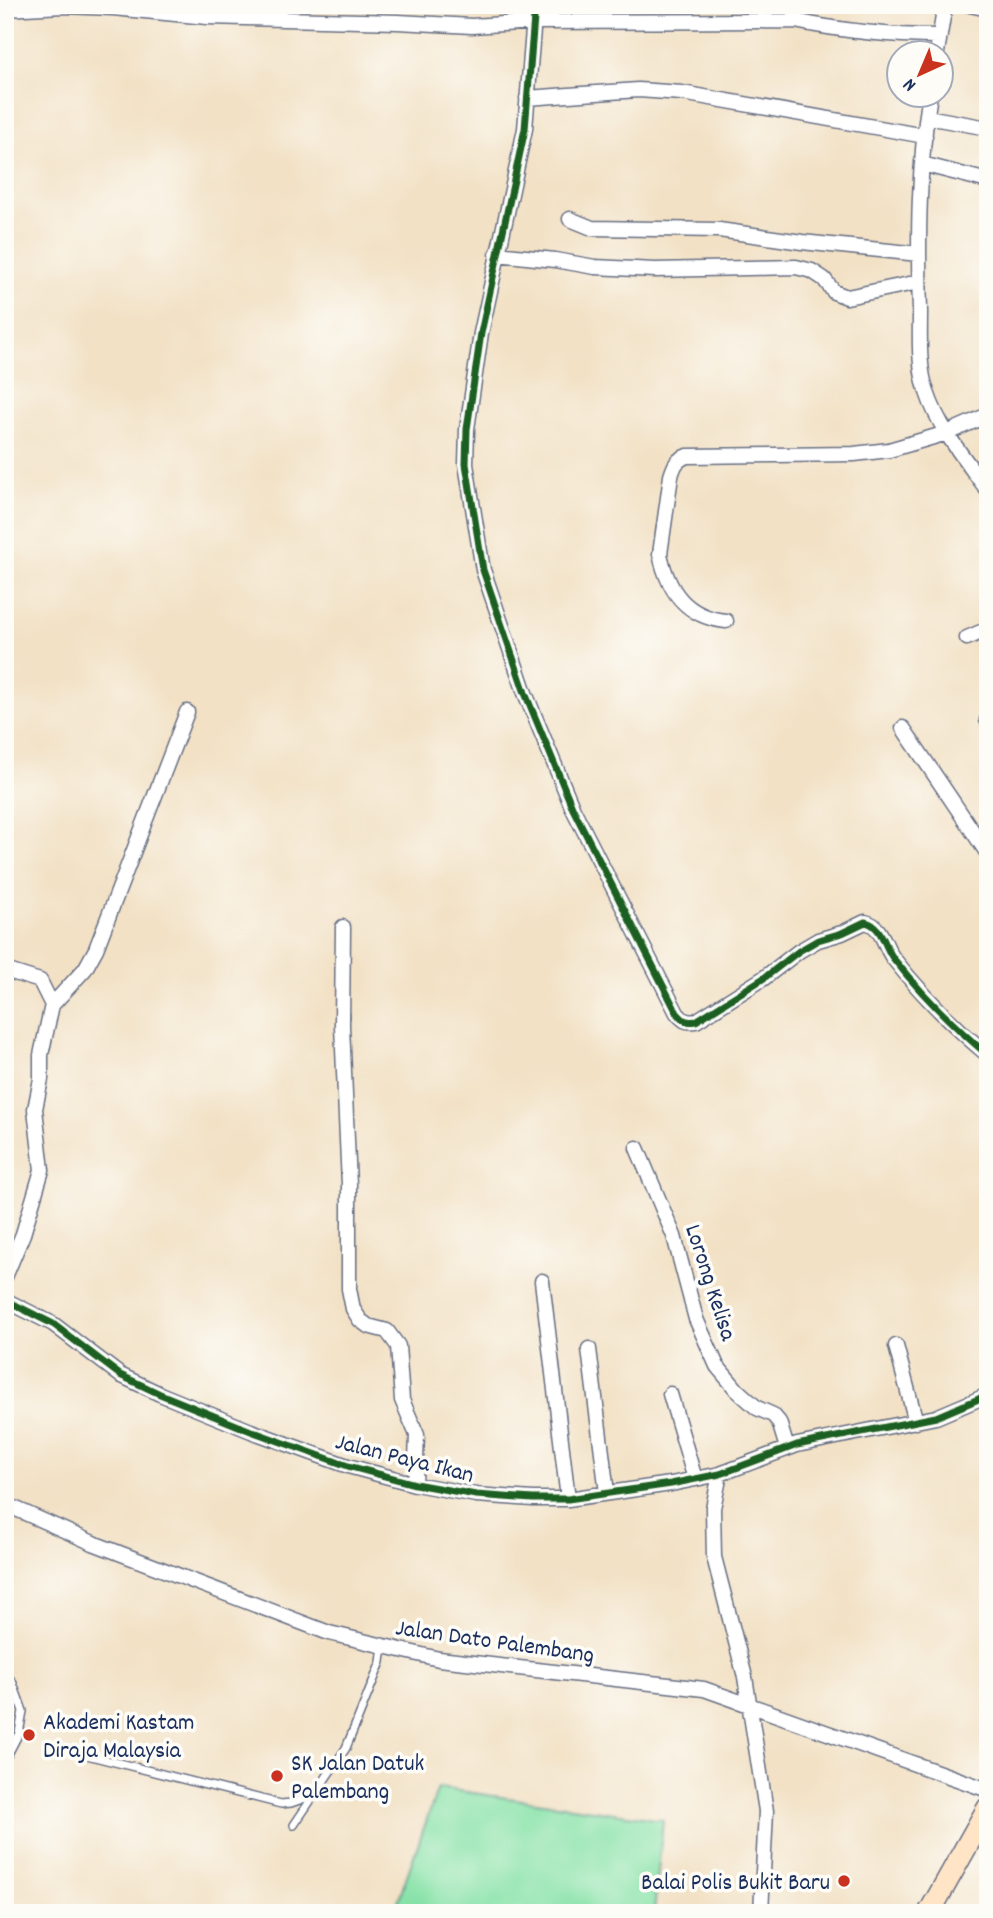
<svg xmlns="http://www.w3.org/2000/svg" width="993" height="1918" viewBox="0 0 993 1918" font-family="Dekko,sans-serif">
<style>
.green{fill:#87e2a8;stroke:#518883;stroke-width:2}
.lines{fill:none;stroke-linecap:round;stroke-linejoin:round}
.lane-casing{stroke:#666d82;stroke-width:10}
.street-casing{stroke:#666d82;stroke-width:17}
.secondary-casing{stroke:#666d82;stroke-width:24}
.lane{stroke:#fff;stroke-width:7}
.street{stroke:#fff;stroke-width:14}
.secondary{stroke:#ffe4c6;stroke-width:21}
.cycleway-casing{stroke:#fdfcf7;stroke-width:11}
.cycleway{stroke:#1b5e20;stroke-width:7}
.poi-dot{fill:#c8321e;stroke:#fdfcf7;stroke-width:2.5}
.labels{text-anchor:middle;stroke-width:7;stroke-linejoin:round;paint-order:stroke}
.street-label{font-size:24px;fill:#1b2f5e;stroke:#fdfcf7}
.poi-label{font-size:24px;fill:#1b2f5e;stroke:#fdfcf7;text-anchor:start}
</style>
<rect width="100%" height="100%" fill="#fdfcf7"/>
<filter id="ink" filterUnits="userSpaceOnUse"><feTurbulence type="fractalNoise" baseFrequency=".0143" numOctaves="2"/><feDisplacementMap in="SourceGraphic" scale="14" xChannelSelector="R" yChannelSelector="G"/><feConvolveMatrix kernelMatrix="1 2 1 2 8 2 1 2 1" color-interpolation-filters="sRGB"/></filter>
<filter id="wash" filterUnits="userSpaceOnUse"><feTurbulence type="fractalNoise" baseFrequency=".00686" numOctaves="4" result="noise"/><feDisplacementMap in="SourceGraphic" scale="28" xChannelSelector="R" yChannelSelector="G"/><feGaussianBlur stdDeviation="1.57" result="paint"/><feColorMatrix in="noise" values="0 0 0 0 0 0 0 0 0 0 0 0 0 0 0 0 0 1.4 0 .05"/><feComposite in="paint" operator="in"/></filter>
<g filter="url(#wash)">
<rect width="100%" height="100%" fill="#f2e1c5"/>
<path class="green" d="M438,1788L663,1820L654,1913H411L396,1907Z"/>
</g>
<g filter="url(#ink)">
<g class="lines">
<g class="lane-casing">
<path id="lane" d="M5,1675L12,1681L23,1711L19,1733L5,1760
M79,1753L281,1804L291,1803L314,1795
M294,1825L346,1748L381,1662L383,1647"/>
</g>
<g class="street-casing">
<path id="street" d="M535,5L525,129L481,333L467,429L466,464L483,570L525,693L573,809L677,1013C683,1020 686,1023 696,1021L764,978L799,951L818,940L842,933L865,922C882,925 884,946 893,958C922,995 952,1025 988,1055
M970,5L988,9
M5,9L63,6L113,8L207,17L398,22L472,26L533,22L795,21C842,31 892,36 940,36
M795,21V5
M937,52L945,5
M930,94C918,166 918,240 920,312C920,338 918,367 927,392C939,429 965,459 988,491
M527,98L638,90L682,93L925,136
M927,117L988,128
M922,164L988,181
M570,219L592,228L719,230L802,242L919,254
M497,254L555,260L595,267L655,270L796,267L812,271L824,279L834,292L847,297L919,282
M726,621C686,617 668,591 660,554L671,476C674,466 676,460 687,456L854,454L889,450L947,433L988,415
M967,638L988,629
M987,720L988,719
M903,728L988,854
M343,927L342,1026L349,1185V1289L353,1309L360,1320L368,1326L387,1331L398,1346L402,1400L417,1435L415,1484
M5,970L40,981L52,1005L41,1055V1079L35,1109L42,1170L23,1234L5,1277
M52,1005L85,969L96,949L187,712
M637,1148L674,1236L696,1319L717,1366L737,1390L757,1408L773,1415L779,1422L787,1448
M542,1281L568,1499
M5,1300L53,1324L120,1375L160,1394L251,1431L348,1466L415,1484L476,1495L533,1499H568L671,1484L720,1474L797,1445L936,1417L988,1395
M896,1346L916,1422
M589,1349L607,1493
M670,1394L695,1479
M720,1474L713,1508L714,1557L745,1677L766,1811L761,1913
M5,1504L93,1543L329,1633L439,1659L704,1689L988,1790"/>
</g>
<g class="secondary-casing">
<path id="secondary" d="M929,1913L988,1808"/>
</g>
<use href="#lane" class="lane"/>
<use href="#street" class="street"/>
<use href="#secondary" class="secondary"/>
<g class="cycleway-casing">
<path id="cycleway" d="M535,5L525,129L481,333L467,429L466,464L483,570L525,693L573,809L677,1013C683,1020 686,1023 696,1021L764,978L799,951L818,940L842,933L865,922C882,925 884,946 893,958C922,995 952,1025 988,1055
M5,1300L53,1324L120,1375L160,1394L251,1431L348,1466L415,1484L476,1495L533,1499H568L671,1484L720,1474L797,1445L936,1417L988,1395"/>
</g>
<use href="#cycleway" class="cycleway"/>
</g>
</g>
<g class="poi-dot">
<circle cx="29" cy="1735" r="7"/>
<circle cx="277" cy="1776" r="7"/>
<circle cx="844" cy="1881" r="7"/>
</g>
<g class="labels">
<g class="street-label">
<text transform="translate(712 1282) rotate(72)" y="8">Lorong Kelisa</text>
<text transform="translate(405 1457) rotate(14)" y="8">Jalan Paya Ikan</text>
<text transform="translate(495 1640) rotate(8)" y="8">Jalan Dato Palembang</text>
</g>
<g class="poi-label">
<text x="43" y="1729">Akademi Kastam<tspan x="43" dy="28">Diraja Malaysia</tspan></text>
<text x="291" y="1770">SK Jalan Datuk<tspan x="291" dy="28">Palembang</tspan></text>
<text x="830" y="1889" text-anchor="end">Balai Polis Bukit Baru</text>
</g>
</g>
<rect width="993" height="1918" fill="none" stroke="#fdfcf7" stroke-width="28"/>
<g transform="translate(920 74) rotate(224)"><circle r="33" fill="#fdfcf7" stroke="#a3aaba" stroke-width="2"/>
<path d="M0-5L12 26L0 18L-12 26Z" fill="#c8321e"/>
<text y="-10" font-size="19" font-weight="bold" text-anchor="middle" fill="#1b2f5e">N</text>
</g>
</svg>
